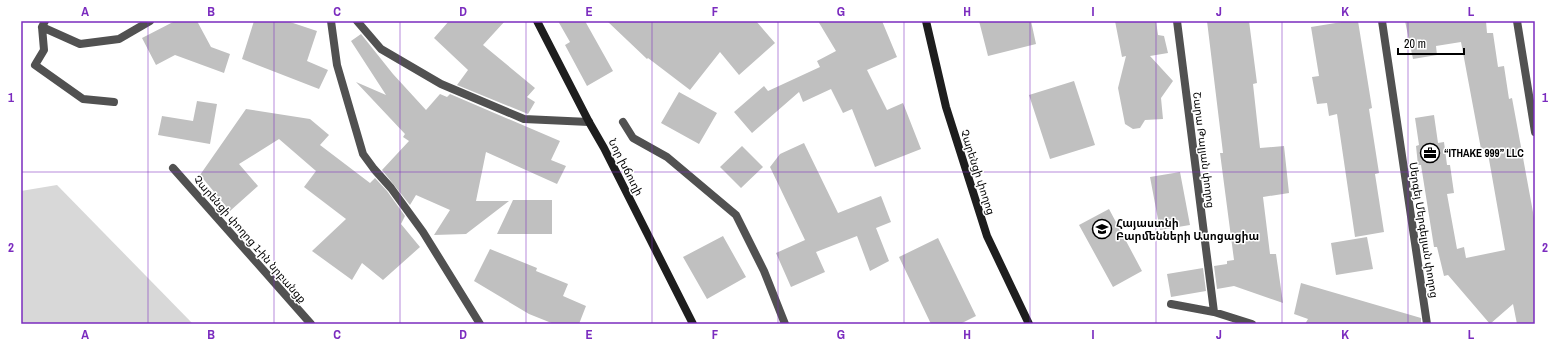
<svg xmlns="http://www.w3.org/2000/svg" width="1556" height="345" viewBox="0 0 1556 345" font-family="'Archivo Narrow','Noto Sans Armenian',sans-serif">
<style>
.green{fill:#d8d8d8}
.building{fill:#c0c0c0}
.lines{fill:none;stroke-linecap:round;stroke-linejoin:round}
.service{stroke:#515151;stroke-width:8}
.minor{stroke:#515151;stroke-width:8}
.secondary{stroke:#1e1e1e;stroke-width:8}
.grid{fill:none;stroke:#7b2cbf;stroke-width:1;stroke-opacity:0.55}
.labels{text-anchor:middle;stroke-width:3;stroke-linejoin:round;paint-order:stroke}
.street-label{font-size:11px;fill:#000;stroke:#fff}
.poi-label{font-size:11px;font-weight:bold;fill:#000;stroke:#fff;text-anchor:start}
.neatline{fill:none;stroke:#7b2cbf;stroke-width:1.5}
.grid-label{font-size:13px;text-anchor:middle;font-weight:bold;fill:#7b2cbf}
</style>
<rect width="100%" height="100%" fill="#fff"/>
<path class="green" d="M57,185L193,324H21V191Z"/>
<path class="building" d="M175,21H197L211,47L230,54L224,73L175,55L156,65L142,38Z
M254,21H287L317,31L307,61L328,70L319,89L242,59Z
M449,21H505L483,45L535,88L527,97L535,102L528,114L457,85L468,70L434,38Z
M558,21H585L613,71L587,86L565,45L570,42Z
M607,21H756L775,43L739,75L720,52L690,90L648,58L647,59Z
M818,21H882L897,57L867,70L887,110L903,103L921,149L875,167L852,109L843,113L831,89L803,102L799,92L752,133L734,112L764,86L768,91L820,67L817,61L836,51Z
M979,21H1031L1036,44L988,56Z
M1115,21H1156L1158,35L1164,36L1168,53L1150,56L1173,81L1161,98L1163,119L1145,120L1140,128L1133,129L1125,124L1118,88L1126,56L1122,57Z
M1207,21H1249L1257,83L1253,84L1260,148L1284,146L1289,193L1263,197L1270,254H1276L1283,303L1234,286L1217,289L1214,266L1227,264V261L1234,260L1220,153H1223Z
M1348,21H1358L1372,108L1369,109L1379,173L1375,174L1384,232L1355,237L1337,114L1329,116L1327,103L1317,104L1312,77L1319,76L1311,27Z
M1405,21H1486L1487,33H1493L1498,67L1504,66L1509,99L1512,98L1535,223V324H1517L1513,304L1490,324L1448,275L1444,276L1437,247H1434L1421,165H1418L1416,146L1419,145L1415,118L1434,115L1438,143L1444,142L1447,165H1450L1454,193L1447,194L1457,249L1464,247L1466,258L1505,250L1487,148L1481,149L1461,42L1436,46L1437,55L1413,59Z
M361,34L393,74L426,110L440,94L447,97L450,94L560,141L551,160L566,166L557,184L486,152L476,201H509L466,234L434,235L450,210L416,195L410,205L382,170L409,141L403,137L405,134L356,82L386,95L351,41Z
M1074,81L1095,145L1050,159L1029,95Z
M679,92L717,113L699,144L661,123Z
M197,101L217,104L210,144L158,135L162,116L193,121Z
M246,109L310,119L329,135L320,145L370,183L375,178L387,191L405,216L401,224L420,247L383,280L362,263L352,280L312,251L346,219L304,187L316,171L279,139L239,164L258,186L230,211L200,175Z
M804,143L838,213L881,196L891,222L876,228L889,261L870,271L857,236L816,252L825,272L791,287L776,253L805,240L770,167L780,154Z
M742,146L763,167L741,188L720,167Z
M1180,172L1190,225L1160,230L1150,177Z
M513,200H552V234H497Z
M1109,209L1142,271L1113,287L1079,225Z
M723,236L746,277L707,299L683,257Z
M1367,237L1373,269L1336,275L1331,243Z
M938,238L976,316L960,324H931L899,257Z
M490,249L537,268L536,271L568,284L563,296L586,306L579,324H554L529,314L474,281Z
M1203,268L1206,291L1171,297L1167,274Z
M1301,283L1421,318V324H1305L1308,319L1294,314Z"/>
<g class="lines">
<path class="service" d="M45,21L42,27L44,50L35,65L83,99L114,102
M42,27L80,44L119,39L150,21"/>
<path class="minor" d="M331,21L337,65L363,154L374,169L391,188L423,232L480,324
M357,21L381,49L441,84L524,119L589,122
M1177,21L1214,312
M1382,21L1427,324
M1517,21L1535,132
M623,122L633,138L667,157L736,215L764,271L785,324
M173,168L311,324
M1171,304L1214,312L1252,324"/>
<path class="secondary" d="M537,21L589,122L604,148L693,324
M926,21L946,107L987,236L1029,324"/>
</g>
<path class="grid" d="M148,21V324M274,21V324M400,21V324M526,21V324M652,21V324M778,21V324M904,21V324M1030,21V324M1156,21V324M1282,21V324M1408,21V324M21,172H1535"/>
<defs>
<g id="office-ring" transform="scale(1)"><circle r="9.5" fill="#fff" stroke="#000" stroke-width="1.5"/><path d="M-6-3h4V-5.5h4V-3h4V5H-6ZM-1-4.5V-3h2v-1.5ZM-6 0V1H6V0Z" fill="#000"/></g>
<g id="school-ring" transform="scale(1)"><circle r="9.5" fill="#fff" stroke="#000" stroke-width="1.5"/><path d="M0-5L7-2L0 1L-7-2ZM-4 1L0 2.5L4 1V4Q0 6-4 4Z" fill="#000"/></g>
</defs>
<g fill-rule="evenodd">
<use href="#office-ring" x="1430" y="153"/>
<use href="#school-ring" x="1102" y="229"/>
</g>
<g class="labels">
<g class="street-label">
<text transform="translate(1204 150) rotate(83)" y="4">Շարա Թալյան փողոց</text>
<text transform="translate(626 167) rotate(63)" y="4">Նոր խճուղի</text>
<text transform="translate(978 172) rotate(72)" y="4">Չարենցի փողոց</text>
<text transform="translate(1424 230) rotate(81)" y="4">Սերգեյ Մերգելյան փողոց</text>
<text transform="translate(250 239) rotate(49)" y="4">Չարենցի փողոց 1-ին նրբանցք</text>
</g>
<g class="poi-label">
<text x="1444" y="157">“ITHAKE 999” LLC</text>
<text x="1116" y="227">Հայաստնի<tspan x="1116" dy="13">Բարմենների Ասոցացիա</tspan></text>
</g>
</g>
<rect width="1556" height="345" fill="none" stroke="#ffffff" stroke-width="44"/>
<path d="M1398 48v6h66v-6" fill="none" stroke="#000000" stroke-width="2"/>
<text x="1404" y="48" font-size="12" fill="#000000" stroke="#ffffff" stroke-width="3" paint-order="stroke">20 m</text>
<rect x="22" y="22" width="1512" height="301" class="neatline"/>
<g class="grid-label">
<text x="85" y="16">A</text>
<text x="211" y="16">B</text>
<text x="337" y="16">C</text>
<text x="463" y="16">D</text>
<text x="589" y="16">E</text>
<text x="715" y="16">F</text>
<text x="841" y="16">G</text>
<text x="967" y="16">H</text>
<text x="1093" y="16">I</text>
<text x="1219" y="16">J</text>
<text x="1345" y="16">K</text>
<text x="1471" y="16">L</text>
<text x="11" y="102">1</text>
<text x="1545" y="102">1</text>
<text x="11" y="252">2</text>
<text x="1545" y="252">2</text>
<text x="85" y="339">A</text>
<text x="211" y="339">B</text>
<text x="337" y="339">C</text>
<text x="463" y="339">D</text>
<text x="589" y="339">E</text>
<text x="715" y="339">F</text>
<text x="841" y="339">G</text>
<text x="967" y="339">H</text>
<text x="1093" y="339">I</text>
<text x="1219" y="339">J</text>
<text x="1345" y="339">K</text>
<text x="1471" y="339">L</text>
</g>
</svg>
